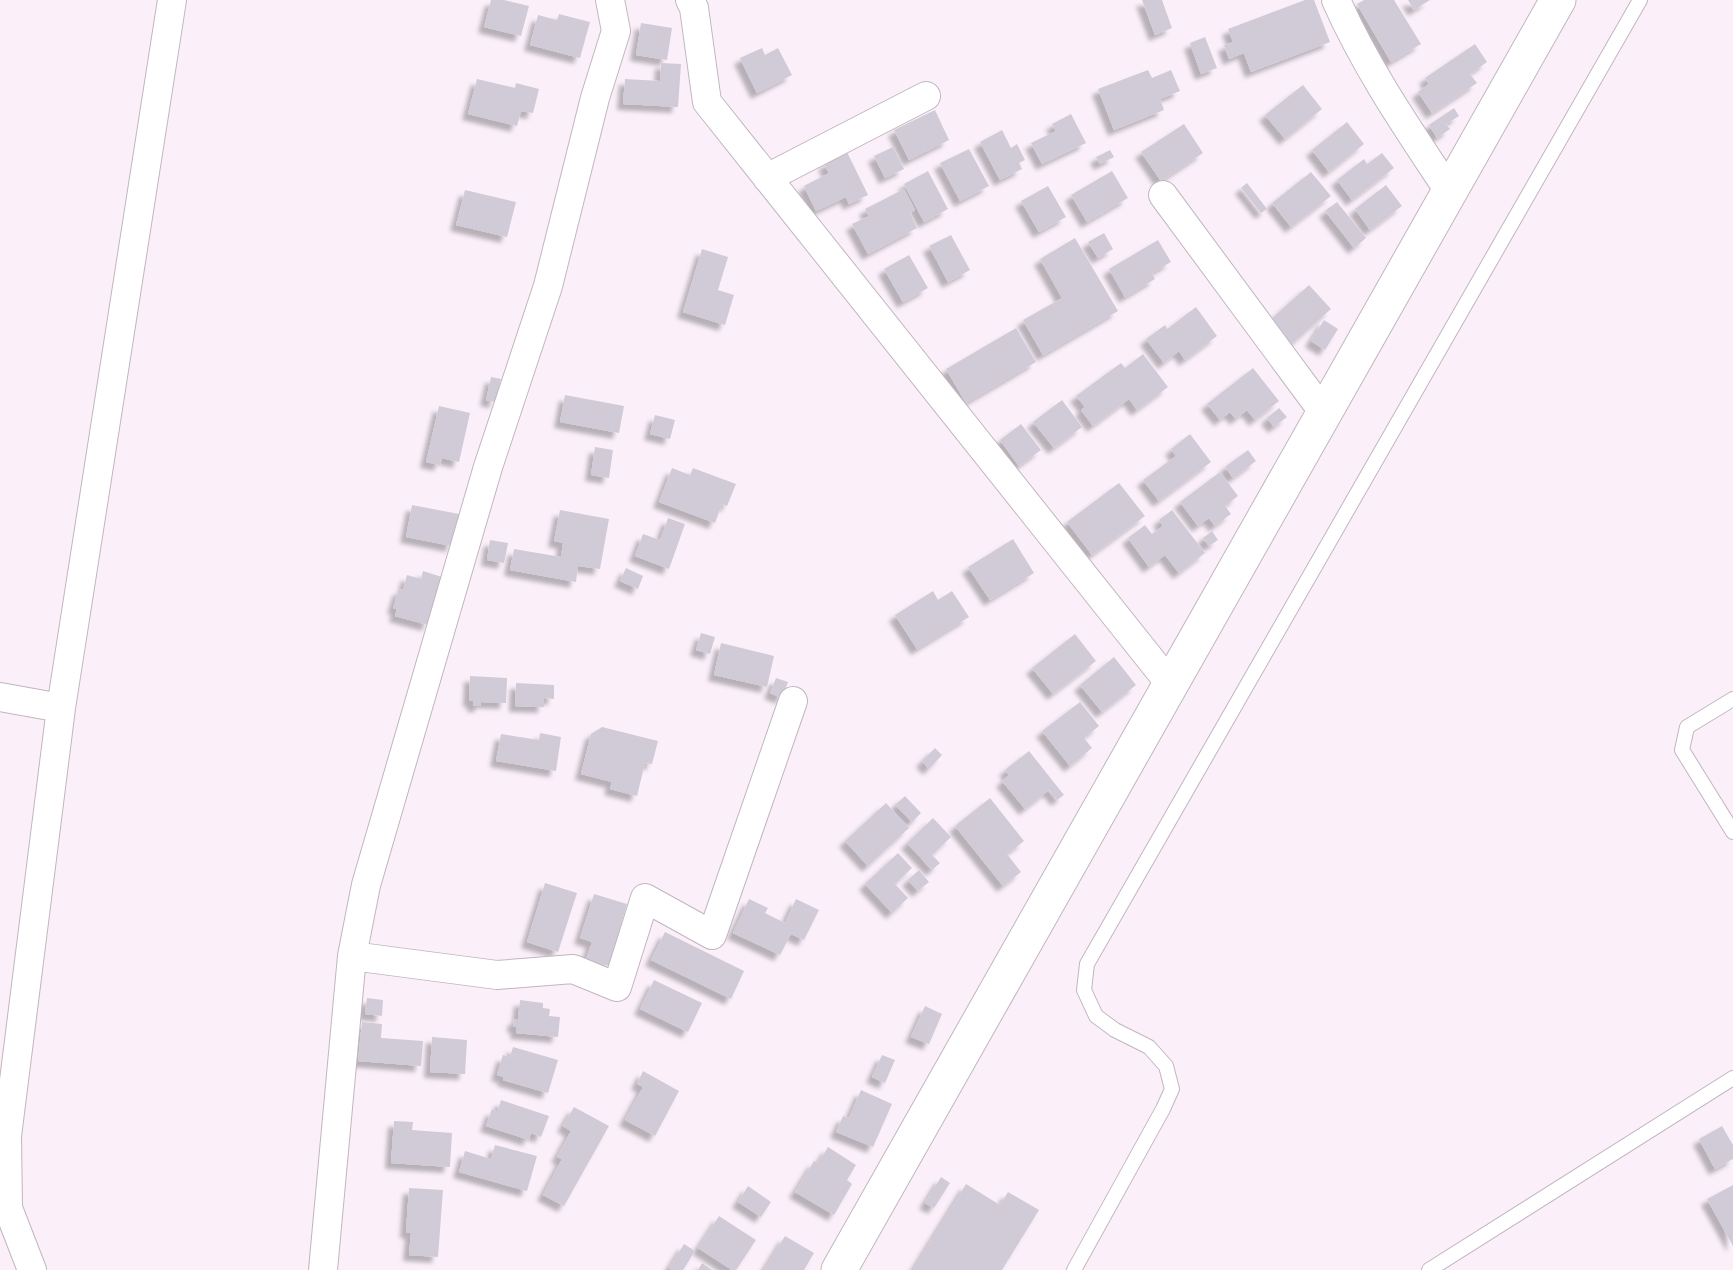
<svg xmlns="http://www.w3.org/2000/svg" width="1733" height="1270" viewBox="0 0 1733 1270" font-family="'Zilla Slab',serif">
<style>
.building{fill:#d1cbd7;filter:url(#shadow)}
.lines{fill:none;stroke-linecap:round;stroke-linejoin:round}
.service-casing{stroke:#c1b6bf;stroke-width:16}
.minor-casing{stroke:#c1b6bf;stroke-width:30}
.tertiary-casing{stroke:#c1b6bf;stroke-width:37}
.service{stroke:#fff;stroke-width:14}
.minor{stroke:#fff;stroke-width:28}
.tertiary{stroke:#fff;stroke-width:35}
</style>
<defs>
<filter id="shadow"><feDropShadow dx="-6" dy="6" stdDeviation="2" flood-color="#0004"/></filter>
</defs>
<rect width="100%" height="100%" fill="#fbf0fa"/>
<path class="building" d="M491,0H504L529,6L521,36L484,27Z
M1142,0H1162L1172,28L1155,35Z
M1305,0H1314L1330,42L1251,72L1244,53L1229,59L1224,45L1233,42L1228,29Z
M1364,0H1394L1421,44L1391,62L1357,4Z
M1408,0H1430L1414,10Z
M559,14L590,22L580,58L530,45L538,15L557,20Z
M641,23L672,28L667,60L636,55Z
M1205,37L1217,68L1201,74L1190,43Z
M1475,44L1487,62L1470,74L1477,83L1432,113L1418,92L1429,84L1425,78Z
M762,48L765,55L778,48L792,75L757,93L740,58Z
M661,63L681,64L678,107L623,104L625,79L660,81Z
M1148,70L1152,78L1171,70L1180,91L1160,99L1164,110L1114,130L1098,89Z
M477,79L515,88L516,83L539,89L533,113L521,111L517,126L468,114Z
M1303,85L1322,109L1285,139L1265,115Z
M1454,108L1459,116L1446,124L1450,129L1437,138L1429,125Z
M935,110L949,140L909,160L894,130Z
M1071,114L1086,143L1042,164L1031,143L1056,131L1052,124Z
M1347,122L1364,144L1329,172L1312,150Z
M1184,124L1203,153L1161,181L1141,152Z
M1002,130L1011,148L1017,144L1025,160L1019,163L1022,169L1000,180L980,142Z
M893,147L904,169L885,178L874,156Z
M969,149L989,186L960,201L940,163Z
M1110,150L1114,157L1100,164L1096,157Z
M847,152L868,195L849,204L846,197L816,211L804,186L829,173L824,164Z
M1382,153L1394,168L1352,200L1337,180L1364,159L1367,164Z
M928,171L948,209L924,222L904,184Z
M1112,171L1128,198L1087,222L1071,195Z
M1311,172L1331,196L1291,227L1272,203Z
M1247,183L1267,209L1261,213L1241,188Z
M1386,185L1402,206L1370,230L1355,209Z
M1048,186L1066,217L1039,232L1021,201Z
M904,189L915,210L910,213L917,228L868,254L852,224L869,216L865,209Z
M465,190L516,202L507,237L456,225Z
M1337,202L1366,238L1354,248L1325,211Z
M1104,233L1113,249L1098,258L1088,242Z
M951,235L970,270L948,282L929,246Z
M1075,238L1118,311L1043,355L1023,320L1062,298L1040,259Z
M1158,240L1171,262L1152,273L1155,279L1125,297L1109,269Z
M702,249L728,257L718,290L734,295L725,325L683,312Z
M909,255L928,288L903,302L884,269Z
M1309,285L1331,309L1292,344L1270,320Z
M1196,307L1217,336L1185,360L1179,351L1164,363L1146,339L1165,325L1167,329Z
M1324,320L1338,329L1325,350L1311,341Z
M1016,328L1036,362L966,403L946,369Z
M1143,354L1168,387L1137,410L1129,399L1093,426L1081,410L1085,407L1076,396L1121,363L1125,368Z
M1253,368L1279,401L1255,420L1247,410L1236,419L1230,412L1220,420L1207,404Z
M491,377L501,379L495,402L486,400Z
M565,395L624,406L619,433L560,422Z
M1062,400L1082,427L1054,448L1033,422Z
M439,406L470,413L459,462L442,458L440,465L426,462Z
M1279,408L1287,417L1274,427L1267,418Z
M655,415L675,420L670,439L650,434Z
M1021,424L1041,450L1019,466L1000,440Z
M1190,434L1211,462L1159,501L1143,480L1176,456L1171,449Z
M595,447L613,450L609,478L591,475Z
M1248,450L1256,461L1233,478L1225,467Z
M672,468L690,475L693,468L736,484L727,506L722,504L715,523L659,502Z
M1220,472L1238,496L1225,506L1231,514L1215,526L1209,518L1198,526L1180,502Z
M1119,483L1145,516L1092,555L1067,522Z
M412,505L459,514L452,546L406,537Z
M560,510L609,519L600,569L578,566L576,582L510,570L514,549L561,557L563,543L554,541Z
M1172,510L1205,553L1179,573L1165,555L1149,567L1128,538L1145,525L1152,534L1163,526L1159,520Z
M668,518L685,524L669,569L635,556L643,534L660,540Z
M1212,531L1218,540L1209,546L1203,538Z
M1013,539L1034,573L990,600L968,567Z
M490,540L508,543L504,563L487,560Z
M626,568L643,576L638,589L620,581Z
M423,571L442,577L428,625L395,616L397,609L393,608L399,589L403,590L407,575L421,579Z
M933,591L938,600L952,591L969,617L917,649L895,615Z
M701,633L715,637L710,654L696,650Z
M1075,634L1096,661L1053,694L1032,668Z
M721,643L774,656L767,687L714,675Z
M1114,657L1136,685L1102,712L1080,685Z
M470,676L507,678L506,703L481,702V706H473V701H469Z
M776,678L788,682L782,698L770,693Z
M516,683L554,685V699L544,698V707L515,706Z
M1080,702L1099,726L1084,738L1092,748L1070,766L1042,731Z
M602,727L658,741L652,764L645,763L637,796L610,789L612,782L581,774L591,734Z
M540,733L561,737L556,771L496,761L501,734L539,740Z
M935,748L942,755L929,769L922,761Z
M1029,751L1064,795L1057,800L1049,790L1025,809L1002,781L1009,775L1005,770Z
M905,796L921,813L912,822L895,805Z
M990,798L1024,841L1007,854L1021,872L1003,886L955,826Z
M886,803L909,828L868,866L845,841Z
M933,818L951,837L932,855L940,863L932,870L907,843Z
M898,853L912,868L895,884L908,898L892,913L865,884Z
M919,870L929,882L918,891L908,880Z
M545,883L577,893L558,952L527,942Z
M594,894L627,904L609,966L586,959L592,942L580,938Z
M749,899L768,908L765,913L785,923L796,899L819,910L804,940L791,934L780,955L733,933Z
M665,932L744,971L731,999L651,960Z
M654,980L702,1003L688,1032L640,1009Z
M367,998L383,1000L382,1016L365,1014Z
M520,1000L543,1003V1008L550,1009L549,1016L560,1017L558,1037L516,1033L517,1027H513L514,1019H518Z
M925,1006L942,1014L929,1044L911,1037Z
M362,1022L382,1024L381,1038L423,1041L421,1066L358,1061Z
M432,1037L467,1040L465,1074L430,1072Z
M513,1047L558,1060L548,1093L503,1080L504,1077L497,1075L503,1055L510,1057Z
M882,1055L895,1060L885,1083L872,1077Z
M643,1071L679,1091L655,1136L625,1120L643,1087L637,1084Z
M861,1090L892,1104L873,1147L836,1132L843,1116L849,1118Z
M501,1100L549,1116L541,1137L531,1133L529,1140L486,1126L492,1109L497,1112Z
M574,1107L609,1126L564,1206L543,1195L562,1159L557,1157L571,1131L563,1126Z
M394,1121L413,1122L412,1130L452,1133L450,1167L391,1163Z
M1722,1126L1733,1145V1159L1715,1169L1699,1139Z
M495,1145L537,1156L527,1191L459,1172L465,1151L491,1159Z
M828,1147L856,1165L847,1180L852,1184L834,1215L795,1192L814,1161L818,1163Z
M941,1177L950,1183L934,1208L925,1203Z
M966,1184L1000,1205L1008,1192L1039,1210L1002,1270H913Z
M1733,1185V1246L1707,1199Z
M748,1186L771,1202L761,1217L738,1202Z
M409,1188L443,1190L438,1257L409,1255L411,1233L406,1232Z
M719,1216L756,1240L736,1270H732L698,1248Z
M785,1236L814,1253L804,1270H764Z
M684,1244L695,1251L683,1270H671L669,1268Z
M702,1263L712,1270H698Z"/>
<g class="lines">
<g class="service-casing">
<path id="service" d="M1733,699L1687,727L1682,750L1733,832
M1074,1270L1163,1109L1172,1089L1166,1066L1149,1047L1115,1030L1096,1016L1084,990L1087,964L1640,0
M1429,1270L1733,1078"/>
</g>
<g class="minor-casing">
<path id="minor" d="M690,0L694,8L707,102L1171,685
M1336,0C1366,68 1408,129 1449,191
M767,178L926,96
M1163,195L1324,413
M0,697L61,708
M352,956L497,975L573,969L617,987L645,898L712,935L793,701
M32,1270L8,1208L7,1136L61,708L172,0
M323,1270L352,956L366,885L488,467L548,286L595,98L616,31L610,0"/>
</g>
<g class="tertiary-casing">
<path id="tertiary" d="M839,1270L1558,0"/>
</g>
<use href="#service" class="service"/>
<use href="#minor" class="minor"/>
<use href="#tertiary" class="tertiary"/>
</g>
</svg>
